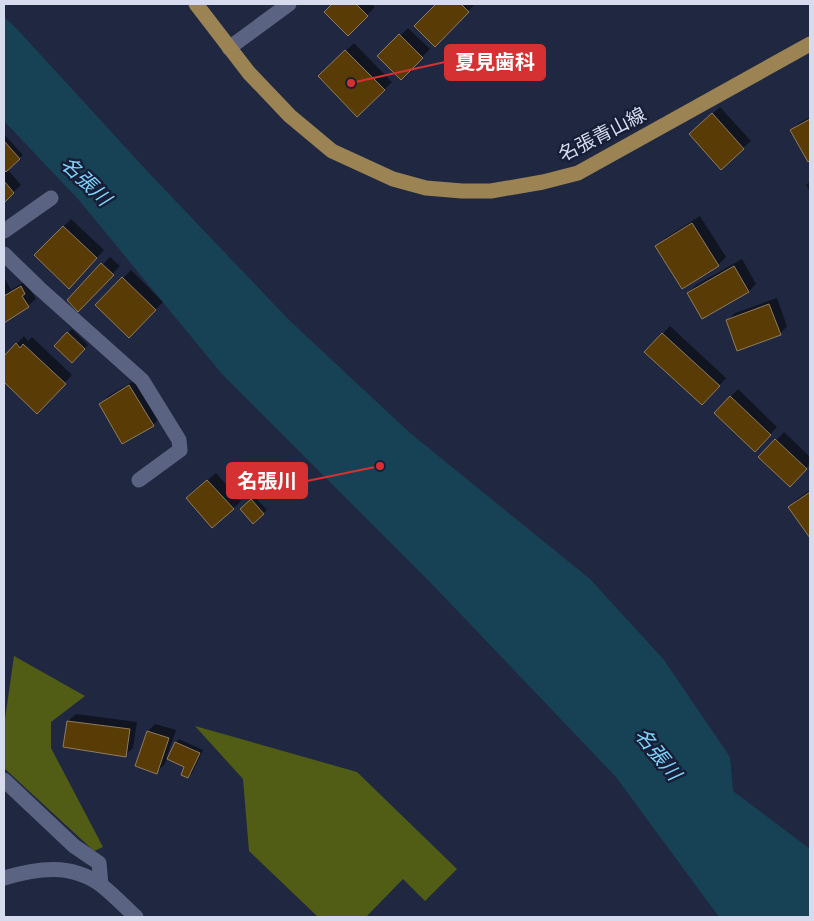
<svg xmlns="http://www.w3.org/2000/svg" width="814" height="921" viewBox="0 0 814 921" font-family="Figtree,'Noto Sans JP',sans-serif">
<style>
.forest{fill:#515d15}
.water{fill:#174255}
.shadow{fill:#0007}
.building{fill:#583b05;stroke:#907c5f}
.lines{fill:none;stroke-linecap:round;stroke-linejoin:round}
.minor{stroke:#5a6381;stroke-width:15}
.major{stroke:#9b8354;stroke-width:15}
.labels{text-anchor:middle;stroke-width:5;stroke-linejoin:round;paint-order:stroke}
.street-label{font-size:19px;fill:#d6dced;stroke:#171e37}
.water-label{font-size:20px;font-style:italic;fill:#7ed4fb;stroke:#171e37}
.leader{fill:none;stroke:#d63132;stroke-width:2}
.callout-dot{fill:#d63132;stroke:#171e37;stroke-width:2}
.callout{fill:#d63132;stroke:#d63132;stroke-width:2}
.callout-label{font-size:20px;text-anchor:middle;font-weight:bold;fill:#fff}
</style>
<rect width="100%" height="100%" fill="#202841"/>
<path class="forest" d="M14,656L85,696L51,722V748L103,847L94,851L4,768V726Z
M195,726L357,772L457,869L425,901L403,879L366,917H318L249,851L243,779Z"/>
<path class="water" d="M4,17L17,29L148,172L289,320L410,433L590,579L664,660L730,757L733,791L810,849V917H719L616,777L430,582L222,374L78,199L4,121Z"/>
<path class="shadow" d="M334,4H371L375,7L348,34L326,12Z
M437,4H475L435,45L416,26Z
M408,28L430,49L401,78L379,56Z
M354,43L392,82L358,115L320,76Z
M720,107L751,141L743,148L698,127Z
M810,117V159L808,160L792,130L799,123Z
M4,134L23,155L7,169L21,185L4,201Z
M810,181V192L806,185Z
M700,216L726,257L718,265L682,287L657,246L664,239Z
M71,219L104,250L77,280L35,255Z
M110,257L120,266L78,310L68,300Z
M742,259L756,284L749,291L702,318L688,293L696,285Z
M131,270L163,302L129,336L97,305Z
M4,277L11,290L28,279L29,288L36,299L28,306L4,321Z
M777,298L787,326L780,334L727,321L735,313Z
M670,326L726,378L710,396L645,352Z
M72,329L88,345L72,361L55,346Z
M24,336L28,341L32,337L72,375L37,413L4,381V358Z
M137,379L161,417L153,425L101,404L108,396Z
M738,389L777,427L755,450L716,413Z
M784,432L810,457V464L790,485L760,457Z
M216,473L241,501L233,509L195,491Z
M810,490V536L790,507L797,499Z
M255,497L267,510L254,522L242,509Z
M76,714L137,722L133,748L125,755L68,721Z
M155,724L176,730L167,756L169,757L176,742L179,739L203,750L192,773L188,777L186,766L167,757L165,764L157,772L148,731Z"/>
<path class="building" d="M332,4H356L368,16L348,36L324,12Z
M436,4H461L469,12L435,47L414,26Z
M399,34L423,58L401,80L377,56Z
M345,50L385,90L357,117L318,76Z
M712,113L744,149L721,170L689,134Z
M810,119V160L808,162L790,130Z
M4,141L20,159L6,172L4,169Z
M4,181L14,193L4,203Z
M692,223L719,266L682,289L655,246Z
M63,226L97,258L69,289L34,255Z
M101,263L114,275L78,312L67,300Z
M734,266L749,292L702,319L687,293Z
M122,277L156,310L129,338L95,305Z
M21,286L25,294L22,296L29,307L4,323V296Z
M769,304L781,335L737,351L726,320Z
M67,332L85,349L72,363L54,346Z
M662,333L720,386L702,405L644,352Z
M16,343L20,348L23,344L66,384L37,414L4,382V356Z
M129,385L154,426L122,444L99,404Z
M730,396L771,435L755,452L714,413Z
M775,439L807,469L790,487L758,457Z
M207,480L234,509L212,528L186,498Z
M810,492V538L788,507Z
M251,499L264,514L253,524L240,509Z
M67,721L130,729L126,757L63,747Z
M147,731L169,738L157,774L135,766Z
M175,742L200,753L188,778L181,775L184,767L167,759Z"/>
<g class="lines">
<path class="minor" d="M229,48L289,4
M4,231L51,198
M4,254L39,288L142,380L179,440L180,450L139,480
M4,780L74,846L99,863L101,885
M4,878C38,868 71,863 101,885C114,895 125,907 136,917"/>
<path class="major" d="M196,4L249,73L290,116L332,151L393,179L426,188L462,191H491L543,182L578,173L810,44"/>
</g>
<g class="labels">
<g class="street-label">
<text transform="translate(602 134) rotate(-27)" y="7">名張青山線</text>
</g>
<g class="water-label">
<text transform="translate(86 181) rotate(44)" y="7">名張川</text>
<text transform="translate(658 754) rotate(51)" y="7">名張川</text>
</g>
</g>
<path class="leader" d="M351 83L445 62M380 466L307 481"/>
<g class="callout-dot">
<circle cx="351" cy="83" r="5"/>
<circle cx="380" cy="466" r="5"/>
</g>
<g class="callout">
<rect x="445" y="45" width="100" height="35" rx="5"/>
<rect x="227" y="463" width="80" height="35" rx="5"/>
</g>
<g class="callout-label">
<text x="495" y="69">夏見歯科</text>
<text x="267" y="488">名張川</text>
</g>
<rect width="814" height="921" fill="none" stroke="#d6dced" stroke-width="10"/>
</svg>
